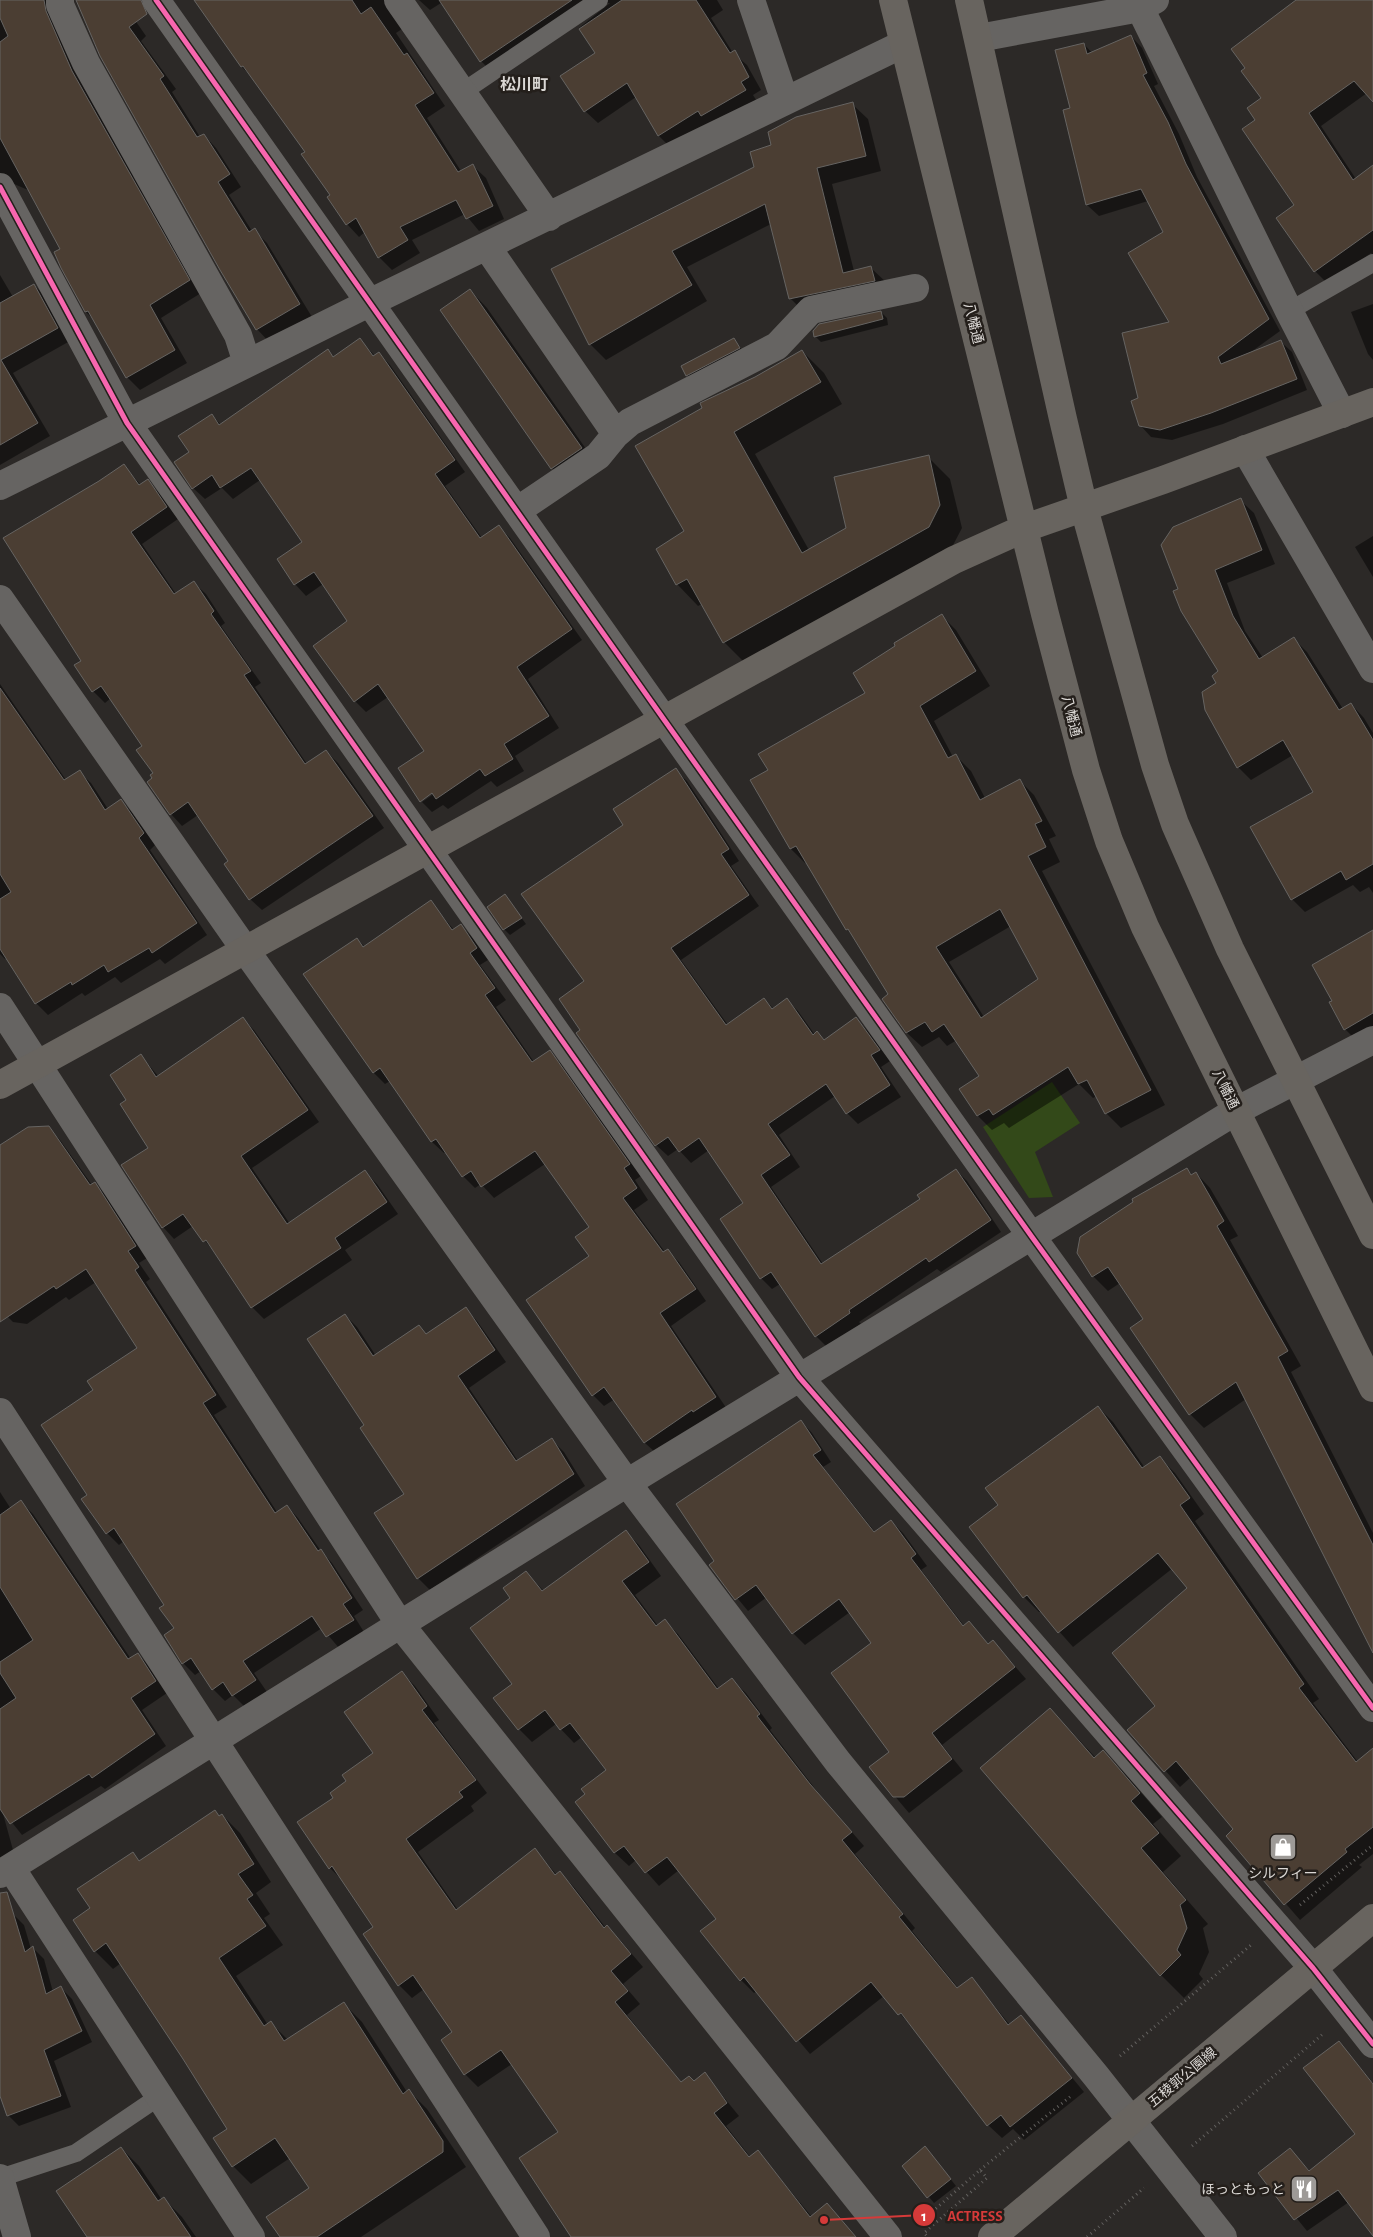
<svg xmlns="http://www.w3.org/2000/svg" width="1373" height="2237" viewBox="0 0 1373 2237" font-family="'Alegreya Sans','Noto Sans JP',sans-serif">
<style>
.green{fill:#334919}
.shadow{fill:#0007;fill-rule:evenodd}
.building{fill:#4b3e33;stroke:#666462;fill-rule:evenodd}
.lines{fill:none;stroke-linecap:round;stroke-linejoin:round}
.path{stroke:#63615f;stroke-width:3;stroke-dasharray:1 4;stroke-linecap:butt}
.lane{stroke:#666462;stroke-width:18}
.street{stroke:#666462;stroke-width:28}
.secondary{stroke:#68645f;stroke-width:28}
.cycleway-casing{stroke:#241f1b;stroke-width:8}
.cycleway{stroke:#f766af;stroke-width:5}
.labels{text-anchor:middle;stroke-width:5;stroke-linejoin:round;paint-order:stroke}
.street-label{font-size:14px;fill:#dad7d4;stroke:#241f1b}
.poi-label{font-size:14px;fill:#dad7d4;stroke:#241f1b}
.quarter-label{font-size:16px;font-weight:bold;fill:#dad7d4;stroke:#241f1b}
.leader{fill:none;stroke:#d63a39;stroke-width:2}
.callout-dot{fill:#d63a39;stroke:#241f1b;stroke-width:2}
.mark-label{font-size:15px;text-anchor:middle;font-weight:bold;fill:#fff}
.callout-label{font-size:15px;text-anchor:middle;font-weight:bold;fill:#d63a39;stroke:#241f1b;stroke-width:5;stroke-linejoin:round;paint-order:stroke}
</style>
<rect width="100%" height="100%" fill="#2c2927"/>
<path class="green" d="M1052,1082L1080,1123L1035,1152L1053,1197L1029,1198L983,1127Z"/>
<path class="shadow" d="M0,0H64L201,293L161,318L187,363L140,390L127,377L94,320L86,312L62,268V249L28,190L14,184L5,186L0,191Z
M78,0H121L146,36L141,41L176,89L172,92L200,137L204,135L216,148L241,187L229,195L252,231L254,230L267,243L312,317L269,342L257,329Z
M196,0H402V29L396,33L445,106L427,118L461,171L473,166L486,178L504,219L479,231L465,214L412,240L420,253L392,270L379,257L365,232L359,237L347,224L307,152L252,77L242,67Z
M419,0H717L723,10L711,18L733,53L747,65L761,90L753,95L758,103L671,148L658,135L636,97L598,123L585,111L596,54L579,28L610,3H606L494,74L481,61L441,3L430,10Z
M1298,0H1373V100L1367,93L1321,126L1356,179L1373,167V255L1371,253L1328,284L1315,271L1296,205L1256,120Z
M1131,36L1142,48L1158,84L1154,86L1179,134L1197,177L1280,331L1251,352L1280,341L1292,352L1307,390L1223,424L1172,440L1151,437L1140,425L1139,399L1171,323L1165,233L1148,201L1099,216L1087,205L1065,111L1071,109L1084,44L1092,53Z
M852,104L868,119L881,171L832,184L854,271L871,268L887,283L806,314L790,298L771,224L687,267L707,301L606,360L590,344L553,269L756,168L773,146Z
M0,275L13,297L34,285L47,298L70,341L13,373L50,436L0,465Z
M470,290L487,308L598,466L570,486L552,468Z
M1373,304V360L1368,354L1351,312Z
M881,312L887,318L888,325L821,342L815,336Z
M734,339L745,354L693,380L687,375Z
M360,340L375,356L379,353L390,365L465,472L445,486L482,538L499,527L510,538L582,640L528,679L559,728L515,756L524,771L497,787L491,781L448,809L443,805L432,812L422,802L438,791L437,789L422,799V801L400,768L426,751L388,697L366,712L355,701L349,622L323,584L306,596L295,584L304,543L260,480L233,499L222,488L205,499L193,488L191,452L212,415L221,425L328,351L335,358Z
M802,351L824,373L842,404L755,454L809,550L848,529L928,457L950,479L962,528L951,549L746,664L724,642L702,604L698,606L677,584L686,532L756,378Z
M124,466L141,485L148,481L159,493L178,519L142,544L176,594L194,583L206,594L225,623L221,626L261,683L255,687L307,764L326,751L338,763L384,828L262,910L250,899L229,862L198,815L182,826L171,814L153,779L154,774L144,746L111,698L105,703L93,691L82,661L100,482Z
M1240,500L1254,513L1275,564L1227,583L1245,631L1263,658L1294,639L1307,652L1343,709L1351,704L1364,718L1373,733V893L1369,887L1360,892L1353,885L1305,912L1292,899L1314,793L1293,755L1251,780L1238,767L1218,684L1220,672L1180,590Z
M1373,536V577L1355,547Z
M942,616L956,630L990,686L934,721L953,757L956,756L971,771L985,798L1019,780L1034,795L1056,836L1049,839L1060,862L1042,871L1165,1105L1121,1128L1106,1113L1097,1096L1093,1098L1079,1084L1009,1128L1004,1123L992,1130L978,1116L981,1076L957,1040L947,1046L939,1037L922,1047L907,1033L883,999L889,995L807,862L805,863L791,849L769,770L867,693ZM1011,926L1039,980L984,1017L949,962Z
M0,684L66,780L79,772L91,783L108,809L121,801L132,812L155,845L150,850L207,935L165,964L160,959L121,983L115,977L85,996L82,993L48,1015L36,1003L7,958L5,959L0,954Z
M675,770L687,781L739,861L731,866L759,906L681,960L728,1025L764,999L774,1009L787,1000L798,1011L815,1035L817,1033L825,1041L856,1019L867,1030L890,1061L881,1067L901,1097L858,1124L847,1113L835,1096L779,1135L800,1167L771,1187L823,1264L922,1199L956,1170L967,1181L1001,1232L941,1272L937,1269L859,1322L861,1324L827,1347L816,1336L780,1284L772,1289L761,1278L745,1203L709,1150L691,1163L678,1149L668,1156L656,1145L577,1033L582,1030L585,981L625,825Z
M505,896L526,924L510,935L504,929Z
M430,901L454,930L461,926L472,937L488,960L480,965L506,1000L496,1007L534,1062L550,1052L561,1064L641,1176L635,1180L648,1200L634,1210L665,1252L668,1251L679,1262L706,1301L671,1326L727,1409L657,1454L645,1443L615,1399L604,1406L593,1395L590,1227L545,1164L494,1198L481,1184L475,1188L463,1176L446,1152L444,1153L432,1142L390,1081L385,1084L373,1072L357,939L365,947Z
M1373,931V1033L1358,1042L1345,1029L1334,1001Z
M243,1019L254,1030L319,1122L252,1168L290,1224L365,1172L377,1184L398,1214L345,1250L352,1260L264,1319L252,1307L215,1253L193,1226L174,1239L163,1227L150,1148L128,1100L141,1056L159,1077Z
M48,1127L60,1140L92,1185L95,1184L106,1195L147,1258L139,1263L150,1279L146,1282L227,1407L214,1415L277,1512L287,1506L298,1518L321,1551L332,1563L363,1610L354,1616L364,1632L339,1648L322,1628L254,1673L267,1692L245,1707L233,1695L225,1701L213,1689L201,1671L195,1675L183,1663L176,1629L166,1605L124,1541L119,1545L107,1533L89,1496L94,1391L139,1348L96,1282L69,1300L66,1297L27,1324L13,1322L0,1309V1147Z
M1187,1169L1193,1176L1196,1173L1210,1188L1238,1236L1230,1240L1301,1366L1291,1372L1373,1533V1649L1246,1399L1204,1428L1190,1414L1145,1320L1120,1283L1108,1291L1093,1276L1078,1253Z
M466,1309L477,1321L506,1362L469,1388L518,1461L552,1440L564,1452L585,1486L430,1590L418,1578L406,1494L365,1426L345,1315L357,1327L376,1356L418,1326L427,1335Z
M1098,1407L1113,1422L1145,1468L1160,1458L1175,1473L1204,1514L1195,1521L1319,1699L1313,1703L1358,1762L1373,1755V1854L1359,1865L1362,1867L1300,1920L1227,1836L1235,1829L1191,1777L1180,1787L1129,1730L1157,1706L1189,1588L1173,1568L1073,1647L1041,1611L1039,1612L1024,1597L1000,1505Z
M801,1421L812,1433L831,1462L823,1467L876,1533L891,1521L903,1533L927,1566L921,1570L965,1627L969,1623L989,1645L993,1641L1026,1679L942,1745L963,1771L909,1813L871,1768L891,1752L873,1643L850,1612L805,1645L793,1633L767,1597L748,1611L710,1565L716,1561Z
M0,1492L11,1509L21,1502L33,1514L131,1659L138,1654L149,1666L167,1693L142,1710L166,1746L105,1789L101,1786L22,1835L2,1810L13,1850L0,1859Z
M626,1532L639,1545L661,1576L635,1595L658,1626L665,1621L678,1634L719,1689L732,1680L746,1693L772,1728L770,1730L823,1799L864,1846L855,1854L915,1928L912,1931L959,1989L972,1979L1010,2025L1021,2016L1084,2092L1024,2140L1013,2129L1002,2138L988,2125L912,2027L884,1996L810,2054L757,1991L754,1993L741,1980L717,1920L679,1870L659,1886L636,1860L629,1866L615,1853L576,1803L587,1795L608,1770L582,1737L574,1743L556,1724L532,1742L519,1729L513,1684L512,1598L526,1573L544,1591Z
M402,1673L415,1686L439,1720L434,1723L487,1793L471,1806L474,1811L418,1852L458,1910L535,1850L557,1875L560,1873L573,1886L606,1928L607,1927L620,1940L643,1967L623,1984L640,2004L627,2015L682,2083L694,2082L705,2074L739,2116L726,2126L751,2158L758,2152L812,2217L827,2205L856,2237H575L560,2132L512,2064L478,2087L465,2074L453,2033L424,1989L412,1998L399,1985L375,1927L343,1881L330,1868L335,1798L375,1753Z
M1050,1709L1096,1758L1103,1752L1126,1775L1162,1817L1153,1824L1181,1856L1163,1872L1208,1924L1203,1928L1209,1952L1199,1974L1203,1979L1184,1998L1161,1975L982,1768Z
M222,1815L240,1833L271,1882L256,1893L270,1914L264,1918L283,1945L236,1976L268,2025L271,2023L288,2040L344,2004L362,2022L407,2092L409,2091L427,2109L466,2167L361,2237H282L311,2189L290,2158L251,2184L233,2166L228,2129L146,1999L121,1963L113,1969L95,1951L91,1908L132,1854L140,1862Z
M13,1914L24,1925L31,1949L33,1948L44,1959L53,1992L61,1988L72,1999L92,2042L54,2061L71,2107L19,2126L8,2115L0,2093V1918Z
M1339,2042L1373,2083V2226L1349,2202L1307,2231L1260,2173L1290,2150L1310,2171L1357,2134Z
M121,2148L139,2166L162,2200L164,2199L182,2217L196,2237H89Z
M931,2154L956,2186L934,2203L903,2166Z"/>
<path class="building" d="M0,0H44L46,11L72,71L190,280L150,305L175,350L126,378L88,311L85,312L61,268L54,252L60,249L0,138V42L8,36L0,18Z
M76,0H141L147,14L129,27L164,76L160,79L197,137L204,134L230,174L218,182L249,232L255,228L300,304L256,330L220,270L100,56Z
M194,0H352L361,14L371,7L404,55L407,53L434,93L415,105L458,172L473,164L493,206L466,219L456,200L400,227L408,240L378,258L356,218L346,225L327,197L330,195L301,154L305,152L243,66L241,67Z
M439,0H572L480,62Z
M622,0H696L730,53L735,50L749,77L741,82L746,90L701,116L698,111L658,136L627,83L584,112L560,76L595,53L579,29Z
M1296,0H1373V102L1354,81L1309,113L1353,180L1373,165V230L1314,272L1276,218L1294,205L1242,129L1255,120L1247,108L1261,98L1241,71L1245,68L1231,49Z
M1131,35L1147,73L1143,75L1168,122L1186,164L1269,319L1218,357L1221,364L1281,340L1297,379L1211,413L1160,430L1139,426L1131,401L1138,398L1122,333L1169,322L1128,253L1163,232L1141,189L1086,205L1063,110L1070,108L1055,50L1084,43L1087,54Z
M853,102L866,156L817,168L843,273L871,266L875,281L789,299L765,204L672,251L692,285L589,345L551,269L754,167L750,152L771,145L768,132L796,117Z
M34,284L58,328L1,360L38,423L0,445V303Z
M470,289L582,448L551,469L440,310Z
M881,311L883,319L814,337L813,331L819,324Z
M360,338L373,356L379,352L455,460L435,474L480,538L499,525L572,629L517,667L549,716L504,744L513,759L485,776L480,769L436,799L432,793L420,802L398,768L424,751L378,684L354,702L313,646L347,621L314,572L294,585L277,559L302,542L251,468L220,488L212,475L192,489L174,462L189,452L178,436L212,414L219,425L328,349L333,357Z
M734,338L740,348L686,376L681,366Z
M802,350L821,382L734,432L802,553L846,528L834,477L929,455L940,505L929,527L723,643L687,579L676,585L656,549L684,531L635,446L702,408L700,403L755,377Z
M124,464L139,485L148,479L167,507L131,532L174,594L194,581L214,611L211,614L251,671L244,675L305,764L326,750L373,816L249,900L224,864L228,861L188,802L170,815L147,782L152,778L150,775L153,773L136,750L142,746L101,686L92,692L74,665L81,661L3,538L99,481Z
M1241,498L1262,550L1215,570L1233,616L1259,659L1294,637L1339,710L1351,703L1373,740V864L1346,880L1341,871L1291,900L1250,827L1313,792L1283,740L1237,768L1205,710L1202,692L1216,683L1212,676L1218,671L1181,611L1173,591L1178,589L1161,545L1173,527Z
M942,614L976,671L920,706L948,758L956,754L980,800L1020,779L1042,821L1035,824L1046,847L1028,856L1151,1090L1105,1114L1087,1080L1078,1084L1068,1067L993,1115L989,1109L977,1116L959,1089L979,1076L944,1024L932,1032L925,1022L906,1033L882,999L888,994L848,929L846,930L796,846L790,849L750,780L768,770L758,754L865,693L853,673L895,646L894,643ZM1000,909L1038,979L981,1018L936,947Z
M0,688L64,780L80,770L105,810L121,799L144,833L139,838L197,923L152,953L149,948L108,972L104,965L72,985L71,982L35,1004L0,949V899L11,892L0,874Z
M676,768L729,849L721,854L749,895L671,948L726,1025L764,998L772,1009L787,998L813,1035L817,1031L824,1040L856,1017L880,1050L871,1055L890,1085L846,1114L826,1084L768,1124L790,1155L761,1175L821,1264L920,1199L917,1195L956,1169L991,1220L929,1262L926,1258L849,1310L850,1313L815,1337L771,1272L760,1279L720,1219L743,1203L699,1138L679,1152L668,1137L655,1146L576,1033L580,1030L559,999L584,981L521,894L623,825L613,809Z
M505,894L522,918L503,930L487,907Z
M431,900L452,930L461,924L477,948L470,953L495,988L485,995L532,1062L550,1050L630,1164L624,1168L637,1188L623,1198L663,1252L668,1249L696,1289L660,1313L716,1397L693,1412L692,1410L644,1443L604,1387L592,1396L526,1300L589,1256L575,1237L589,1227L535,1151L481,1187L471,1171L462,1177L436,1139L431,1142L380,1068L373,1073L303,974L357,938L363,947Z
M1373,930V1013L1344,1030L1329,1002L1332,1001L1312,965Z
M243,1017L308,1110L241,1156L287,1224L365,1170L387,1202L335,1238L341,1248L251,1308L206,1240L203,1242L183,1214L162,1228L121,1165L148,1148L120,1104L126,1100L110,1075L141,1054L156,1077Z
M49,1126L90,1185L95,1182L136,1246L128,1251L139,1267L135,1270L216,1395L203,1403L275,1513L287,1505L318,1551L321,1549L352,1598L343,1604L354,1620L326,1637L312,1616L243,1661L256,1680L232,1696L223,1682L212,1690L191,1658L182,1664L164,1635L174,1628L159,1608L164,1605L114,1528L106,1534L81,1499L87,1495L41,1425L93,1390L87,1381L137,1348L86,1269L56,1289L54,1286L0,1322V1145L28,1127Z
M1187,1168L1191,1175L1196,1172L1224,1221L1217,1226L1288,1351L1278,1357L1373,1545V1653L1236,1382L1189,1415L1130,1328L1143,1319L1108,1267L1092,1277L1077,1253L1080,1237L1133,1202L1132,1199Z
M466,1307L495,1350L458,1376L516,1461L552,1438L574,1474L417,1579L374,1513L404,1494L360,1428L364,1425L307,1339L345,1314L373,1356L419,1325L426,1334Z
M1098,1406L1142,1468L1160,1456L1190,1498L1180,1505L1304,1684L1299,1688L1356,1762L1373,1748V1827L1345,1849L1347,1852L1284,1905L1226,1836L1233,1829L1176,1761L1164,1772L1127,1730L1155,1706L1112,1653L1187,1588L1158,1553L1058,1633L1027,1595L1023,1598L969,1527L998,1505L985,1488Z
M801,1420L821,1450L813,1455L874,1532L891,1520L916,1554L911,1558L963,1626L969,1621L988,1644L993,1640L1015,1667L932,1733L952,1759L904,1797H893L869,1767L889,1752L831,1673L871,1643L839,1599L792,1634L756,1585L735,1600L709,1565L714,1561L676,1504Z
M21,1500L128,1659L138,1653L156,1681L131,1698L155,1734L92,1778L89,1774L10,1824L0,1809V1709L16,1698L0,1673V1662L33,1640L0,1587V1515Z
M626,1530L649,1562L622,1581L656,1626L665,1619L717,1689L732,1678L760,1714L757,1716L810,1784L852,1832L842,1840L903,1914L899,1917L957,1988L972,1977L1008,2025L1021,2015L1072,2078L1010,2127L1001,2115L987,2126L901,2013L898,2015L871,1982L796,2042L744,1977L740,1981L700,1931L716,1919L667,1857L645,1873L624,1846L614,1853L575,1802L585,1794L581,1789L606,1770L570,1723L560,1730L545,1710L518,1730L493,1698L512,1684L470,1628L510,1598L503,1588L526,1571L542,1591Z
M402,1671L427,1706L422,1710L476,1780L459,1792L463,1797L406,1839L456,1910L535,1848L555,1875L560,1871L604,1928L607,1925L631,1954L611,1971L628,1991L615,2002L681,2082L689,2076L694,2081L705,2072L727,2103L714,2113L749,2157L758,2150L810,2217L827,2203L856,2237H571L519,2158L558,2132L501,2050L464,2075L441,2040L452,2032L413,1975L398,1986L363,1934L373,1927L332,1866L329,1869L297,1822L333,1798L330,1793L346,1781L342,1775L373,1753L344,1712Z
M1050,1708L1094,1758L1103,1750L1140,1793L1131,1801L1159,1833L1141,1848L1186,1900L1180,1905L1187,1928L1177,1950L1181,1955L1160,1976L980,1768Z
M215,1810L219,1816L222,1814L254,1864L238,1874L253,1895L247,1899L266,1926L219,1958L264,2026L271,2021L284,2041L344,2002L403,2094L409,2089L443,2141V2152L317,2237H280L266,2217L309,2188L275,2138L232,2167L213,2138L227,2129L183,2059L106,1943L94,1952L73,1920L90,1908L77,1889L133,1852L139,1861Z
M7,1892L25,1952L33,1946L46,1994L61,1986L82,2031L44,2050L61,2096L7,2116L0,2096V1893Z
M1339,2041L1373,2084V2236L1338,2190L1294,2220L1258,2173L1290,2148L1309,2171L1355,2134L1303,2068Z
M925,2146L951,2179L927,2198L902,2166Z
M121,2147L158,2201L164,2197L191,2237H87L56,2191Z"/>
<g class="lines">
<path class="path" d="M1300,1905L1373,1845
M1120,2056L1251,1945
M1192,2146L1324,2033
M980,2170L1071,2096
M917,2225L980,2170L987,2178L924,2233L928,2237
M1087,2237L1144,2188"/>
<path class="lane" d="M461,93L599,0
M1289,311L1373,263
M0,2178L76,2153L160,2096"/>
<path class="street" d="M60,0V5L86,63L238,335L247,363
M156,0L665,721L1032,1237L1373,1708
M398,0L549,217
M751,0L785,101
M1140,8L1289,311L1342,414
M979,38L1140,8L1155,0
M0,187L127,423L799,1377L1313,1968L1373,2044
M487,247L616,434L630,422L777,346L811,310L915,288
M1245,449L1373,669
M0,486L371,302L903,44
M518,510L598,456L616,434
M0,599L246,951L627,1483L838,1762L1096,2076L1223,2237
M0,1007L399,1623L888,2237
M0,1412L536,2237
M11,1868L251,2237
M0,1874L627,1483L1236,1111L1373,1040
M0,2178L17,2237"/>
<path class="secondary" d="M893,0L1045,614L1086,770L1109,841L1145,927L1373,1388
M969,0L1063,419L1084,508L1155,765L1175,824L1230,949L1373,1235
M0,1085L954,560L1025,528L1163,480L1373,402
M992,2237L1373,1918"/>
<g class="cycleway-casing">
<path id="cycleway" d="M156,0L665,721L1032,1237L1373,1708
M0,187L127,423L799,1377L1313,1968L1373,2044"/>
</g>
<use href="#cycleway" class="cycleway"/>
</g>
<defs>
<g id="shop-square" transform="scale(1.4375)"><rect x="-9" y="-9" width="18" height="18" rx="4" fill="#9d9a97" stroke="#241f1b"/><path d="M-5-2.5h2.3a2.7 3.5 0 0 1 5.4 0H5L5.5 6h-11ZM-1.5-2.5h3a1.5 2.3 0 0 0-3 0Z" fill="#fff"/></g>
<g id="restaurant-square" transform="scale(1.4375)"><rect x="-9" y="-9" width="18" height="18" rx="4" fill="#9d9a97" stroke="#241f1b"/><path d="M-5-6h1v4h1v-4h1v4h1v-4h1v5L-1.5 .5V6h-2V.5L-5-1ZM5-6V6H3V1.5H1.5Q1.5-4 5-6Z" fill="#fff"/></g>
</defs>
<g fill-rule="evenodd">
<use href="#shop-square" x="1283" y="1847"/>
<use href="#restaurant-square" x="1304" y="2189"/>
</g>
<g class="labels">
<g class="street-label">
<text transform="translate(974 323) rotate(76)" y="5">八幡通</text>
<text transform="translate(1072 716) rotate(76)" y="5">八幡通</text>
<text transform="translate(1226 1089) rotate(64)" y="5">八幡通</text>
<text transform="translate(1182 2077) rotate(-40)" y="5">五稜郭公園線</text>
</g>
<g class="poi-label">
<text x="1283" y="1878">シルフィー</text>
<text x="1285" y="2194" text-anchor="end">ほっともっと</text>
</g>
<g class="quarter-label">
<text x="524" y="90">松川町</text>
</g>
</g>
<path class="leader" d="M824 2220L924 2215"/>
<g class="callout-dot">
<circle cx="824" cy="2220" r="5"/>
<circle cx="924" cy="2215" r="12"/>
</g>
<g class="mark-label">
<text x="924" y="2221">1</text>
</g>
<g class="callout-label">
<text x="975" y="2221">ACTRESS</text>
</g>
</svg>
